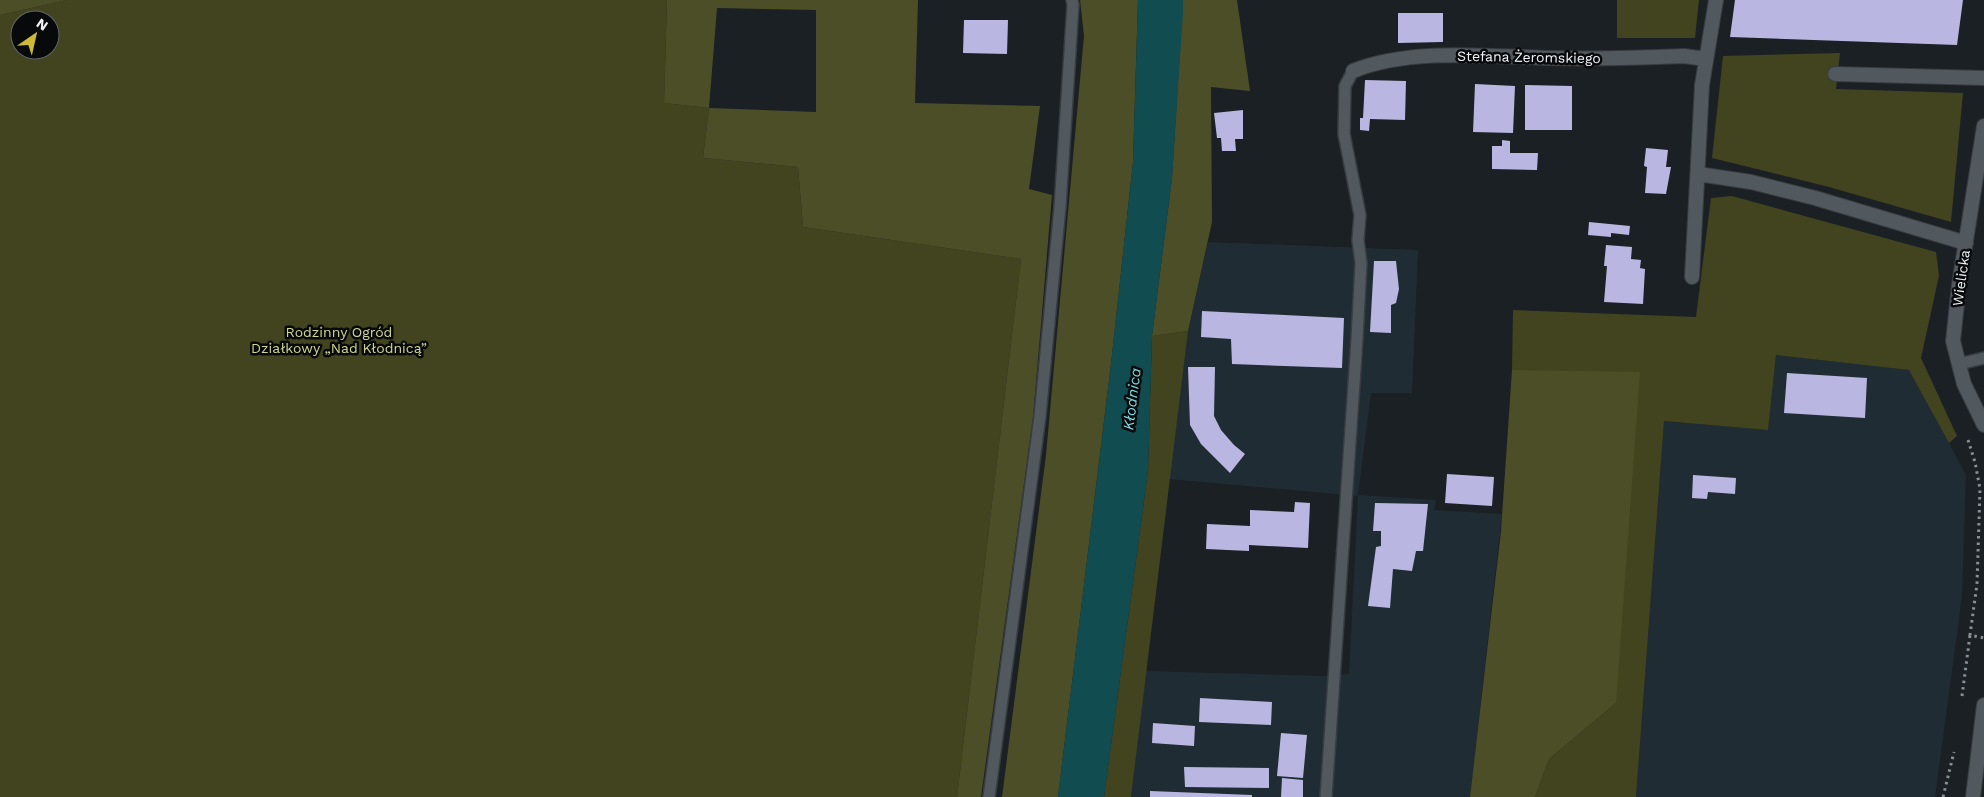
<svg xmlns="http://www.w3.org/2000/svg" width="1984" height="797" viewBox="0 0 1984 797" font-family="'Work Sans',sans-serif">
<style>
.built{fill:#202c34}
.green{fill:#42441f;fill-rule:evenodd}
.forest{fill:#4c4e27;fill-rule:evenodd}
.water{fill:#114d50}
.building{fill:#b9b7e1}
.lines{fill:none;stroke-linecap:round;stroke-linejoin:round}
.service-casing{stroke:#383c40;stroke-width:14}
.minor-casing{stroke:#383c40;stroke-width:16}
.path{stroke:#8a8f92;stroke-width:3;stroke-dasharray:2.5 4;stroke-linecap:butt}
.service{stroke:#51585e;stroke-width:11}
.minor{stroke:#51585e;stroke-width:14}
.labels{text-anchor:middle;stroke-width:5;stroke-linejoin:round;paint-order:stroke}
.street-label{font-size:14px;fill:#eff3f6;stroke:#07090b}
.park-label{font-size:14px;fill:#d1d692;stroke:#07090b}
.water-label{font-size:15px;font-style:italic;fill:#7ddade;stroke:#07090b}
</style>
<rect width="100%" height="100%" fill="#1a2024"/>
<path class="built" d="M1208,242L1418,250L1412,393H1371L1358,495L1436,500L1434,510L1502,514L1470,797H1131L1146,671L1323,676L1349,674L1358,496L1169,479L1188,331Z
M1776,355L1910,370L1966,475L1962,596L1935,797H1636L1664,421L1768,430Z"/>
<path class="green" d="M67,0H667L664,103L709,108L703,158L798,167L803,227L1021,259L957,797H0V15ZM20,20H50V50H20Z
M1617,0H1699L1695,38H1617Z
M1840,53L1836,89L1963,93L1951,222L1829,187L1712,158L1723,56Z
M1732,196L1936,252L1939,276L1921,358L1957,436L1949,443L1909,370L1776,355L1768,430L1664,421L1636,797H1535L1549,759L1616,703L1512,370L1513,310L1696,317L1711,198Z
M1188,331L1131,797H1104L1148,471L1152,336Z"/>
<path class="forest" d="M0,0H67L0,15Z
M667,0H918L915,103L1040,106L1029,189L1052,195L1033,418L981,797H957L1021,259L803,227L798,167L703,158L709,108L664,103ZM717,8L816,10V112L709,108Z
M1080,0H1138L1133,162L1111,364L1058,797H1002L1046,455L1084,36Z
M1183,0H1237L1250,91L1211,87L1212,222L1188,331L1152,336L1172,178Z
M1512,370L1640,372L1616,703L1549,759L1535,797H1470L1501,531Z"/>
<path class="water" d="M1138,0H1183V12L1172,178L1152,336L1148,471L1104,797H1058L1111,364L1133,162Z"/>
<path class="building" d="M1735,0H1963L1957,45L1730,37Z
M1398,13H1443V42L1398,43Z
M964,20H1008L1007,54L963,53Z
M1365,80L1406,81L1405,120L1370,119L1369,131L1360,130V118H1363Z
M1475,84L1515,86L1513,133L1473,132Z
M1525,85L1572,86V130H1525Z
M1243,110V139H1235L1236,151H1222L1221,138H1217L1214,113Z
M1502,140L1510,141V153H1538L1537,170L1492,169V146H1502Z
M1646,148L1668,150L1666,167H1671L1666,194L1645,193L1647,167L1644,166Z
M1589,222L1630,226L1629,235L1611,233V237L1588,235Z
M1606,245L1632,247L1631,259L1641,260L1640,268L1645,269L1643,304L1604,302L1607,266H1604Z
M1374,261H1396L1399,289L1396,303L1391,305V333L1370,332Z
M1202,311L1344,318L1342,368L1232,364L1231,339L1201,337Z
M1188,367H1215L1214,416L1221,430L1234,445L1245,454L1230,473L1201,444L1190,425Z
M1787,373L1867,378L1865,418L1784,413Z
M1447,474L1494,477L1492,506L1445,503Z
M1693,475L1736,478L1735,494L1708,492L1707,499L1692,498Z
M1295,502L1310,503L1308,548L1249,545V551L1206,549L1207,524L1250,526V510L1294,512Z
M1375,503L1428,504L1423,551H1416L1412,571L1393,569L1390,608L1368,606L1376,547L1381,546V531H1373Z
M1200,698L1272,702L1271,725L1199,722Z
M1153,723L1195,726L1194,746L1152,743Z
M1281,733L1307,735L1303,778L1277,776Z
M1184,767L1269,768V788L1185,787Z
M1282,778L1303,780V797H1281Z
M1150,791L1252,795V797H1150Z"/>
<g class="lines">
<g class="service-casing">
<path id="service" d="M1959,364L1984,358
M989,797L1040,416L1060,207L1073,5L1072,0
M1326,797L1357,339L1361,263L1358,240L1360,215L1344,134L1345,86L1353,71"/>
</g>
<g class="minor-casing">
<path id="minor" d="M1353,71C1409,48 1486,56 1546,58C1592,59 1638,58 1684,56L1706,59
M1835,74L1984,78
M1984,126L1959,285L1953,341L1964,384L1984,425
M1698,174L1751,182L1815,198L1966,243
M1692,277L1702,85L1716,0
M1973,797L1984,705"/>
</g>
<path class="path" d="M1968,440L1975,462L1980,489L1977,584L1970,635L1984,638
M1962,696L1970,635
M1943,797L1954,752"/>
<use href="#service" class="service"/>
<use href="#minor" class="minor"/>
</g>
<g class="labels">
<g class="street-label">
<text transform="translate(1529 57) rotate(1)" y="5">Stefana Żeromskiego</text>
<text transform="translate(1961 278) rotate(-82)" y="5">Wielicka</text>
</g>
<g class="park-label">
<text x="339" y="337">Rodzinny Ogród<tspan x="339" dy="16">Działkowy „Nad Kłodnicą”</tspan></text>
</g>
<g class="water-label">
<text transform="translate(1132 399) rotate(-83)" y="5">Kłodnica</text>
</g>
</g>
<g transform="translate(35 35) rotate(34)"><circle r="24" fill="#07090b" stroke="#646769"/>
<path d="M0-4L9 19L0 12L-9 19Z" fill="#cdb938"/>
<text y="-8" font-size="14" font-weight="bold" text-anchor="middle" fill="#eff3f6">N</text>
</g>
</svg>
